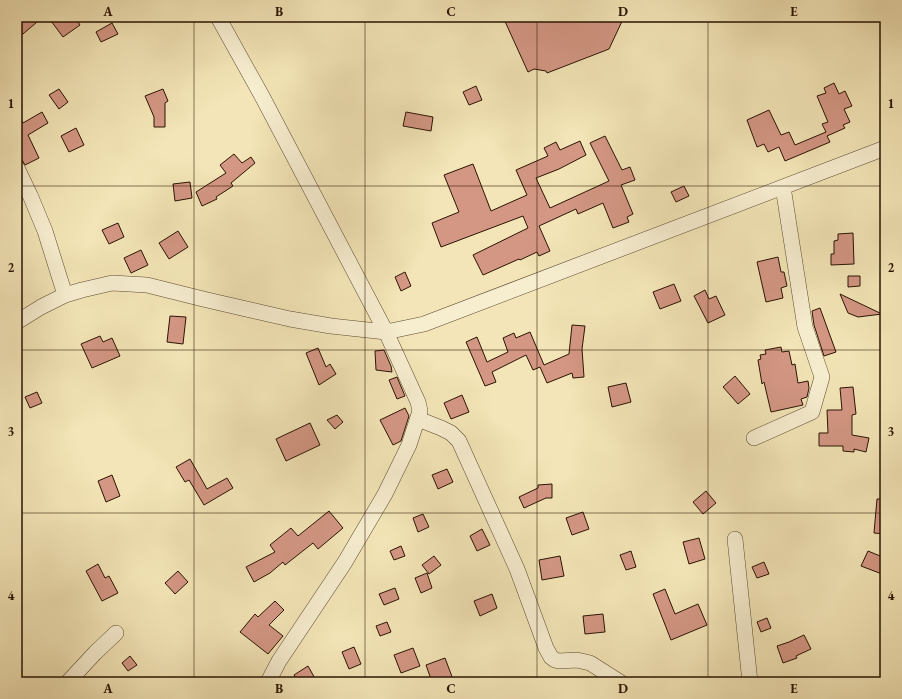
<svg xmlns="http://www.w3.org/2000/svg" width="902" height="699" viewBox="0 0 902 699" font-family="'EB Garamond',serif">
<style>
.building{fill:#d49784;stroke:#291302}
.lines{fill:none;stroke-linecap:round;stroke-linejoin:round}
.street-casing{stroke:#5c482f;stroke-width:16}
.street{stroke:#f7eed0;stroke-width:15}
.grid{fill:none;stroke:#291302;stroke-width:1;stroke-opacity:0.55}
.neatline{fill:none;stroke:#291302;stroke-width:1.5}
.grid-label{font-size:13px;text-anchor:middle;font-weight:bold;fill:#291302}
</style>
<rect width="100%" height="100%" fill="#f3e5b7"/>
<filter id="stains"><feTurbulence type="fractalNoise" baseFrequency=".005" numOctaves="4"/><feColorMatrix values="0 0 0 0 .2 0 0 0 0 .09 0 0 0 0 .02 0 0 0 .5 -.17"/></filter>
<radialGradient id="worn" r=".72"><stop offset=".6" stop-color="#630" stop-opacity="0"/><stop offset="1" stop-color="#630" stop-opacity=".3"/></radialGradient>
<path class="building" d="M17,17H43L17,39Z
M48,17H75L80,25L63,37Z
M503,17H624L609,49L547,73L546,71L534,69L528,72Z
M112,23L118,34L101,42L96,32Z
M834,83L839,94L845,91L852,106L844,109L850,122L843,125L845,128L827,136L830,142L785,161L779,147L768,152L764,144L757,147L747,120L769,110L781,135L789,132L795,145L826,132L822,124L828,122L817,96L826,93L824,88Z
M476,86L482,100L469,105L463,92Z
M59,89L68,102L59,109L49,95Z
M163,89L168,101L165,103V127H154V117L145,96Z
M17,111L23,123L42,112L48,123L28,135L39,158L25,165L22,160L17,159Z
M406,112L433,117L431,131L403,126Z
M76,128L84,145L69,152L61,136Z
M605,136L622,170L630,167L635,180L621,185L633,214L627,217L629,222L613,228L603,203L578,214L576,209L539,226L550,251L539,256L537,252L520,260L519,259L483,275L473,255L528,228L523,216L441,247L432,223L459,212L444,175L473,164L491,211L527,195L516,170L548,156L544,148L556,142L560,150L580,141L586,155L559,169L536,178L550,208L609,181L590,143Z
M234,154L242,163L251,157L255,163L231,183L233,186L216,197L217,199L202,206L196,192L226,173L220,165Z
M190,182L192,198L175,201L173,184Z
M684,186L689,196L676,202L671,192Z
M118,223L124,237L109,244L102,230Z
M178,231L188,247L169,259L159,243Z
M853,233L854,264L831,265V254H834V241L838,240V234Z
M141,250L148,265L131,273L124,258Z
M778,257L781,272H784L787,286L781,288L783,298L766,302L757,262Z
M405,272L411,286L401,291L395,277Z
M848,276H860V286L848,287Z
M674,284L681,301L660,309L653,292Z
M705,290L709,299L716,296L725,315L708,323L694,296Z
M840,294L882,314L858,317L848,313Z
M820,308L836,352L824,356L814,325L812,311Z
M170,316L186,317L183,344L167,342Z
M572,325L585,326L582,349L584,377L573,378L572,373L547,383L540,367L533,370L526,355L492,372L496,382L485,386L466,342L477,337L487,362L508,352L503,338L514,333L516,338L530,332L544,365L569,354Z
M100,336L103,342L112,338L120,356L92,368L81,344Z
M781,347L782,352L789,351L792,365L795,364L798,383L808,381L809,388L807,397L801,399L803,405L771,412L764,382L762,384L758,360L761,359L760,355L766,354L765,350Z
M318,348L326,367L330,364L336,374L319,385L306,353Z
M384,350L391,366L392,372L376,370L375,351Z
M735,376L750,394L738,404L723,387Z
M397,377L405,396L397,399L389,380Z
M626,383L631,402L612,407L608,387Z
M853,387L856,414L852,415V435L869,438L866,452L854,449V452L843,451V446H819V433H828L827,410H842L840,388Z
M37,392L42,403L30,408L25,397Z
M462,395L469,412L451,419L444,403Z
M405,408L409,416L401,441L393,445L380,420Z
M337,415L343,422L335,429L327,420Z
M310,423L320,445L286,461L276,439Z
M190,459L207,489L227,478L233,488L204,505L189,480L185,482L176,467Z
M447,469L453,482L438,489L432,475Z
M112,475L120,496L106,502L98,481Z
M552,484V498H546L524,508L519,497L538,488V485Z
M706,491L716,503L703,514L693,502Z
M877,499H885V534L874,533Z
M329,511L343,528L318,549L313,543L285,565L283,562L270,573L254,582L246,567L275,552L270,545L291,528L298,536Z
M583,512L589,529L572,535L566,518Z
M423,514L429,527L418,532L413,518Z
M482,529L490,545L477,551L470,536Z
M699,538L705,559L689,564L683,542Z
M401,546L405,556L394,560L390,551Z
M631,551L636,567L626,570L620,555Z
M868,551L885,558V568L882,574L861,566Z
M434,556L441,565L429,574L422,565Z
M560,556L564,576L542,580L539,560Z
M764,562L769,574L757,578L752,567Z
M98,564L105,578L109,576L118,593L102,601L86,571Z
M178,571L188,582L175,594L165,583Z
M427,573L432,588L421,593L415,578Z
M395,588L399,599L384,605L379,594Z
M665,589L675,614L698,604L707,625L671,640L653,594Z
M492,594L497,608L480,616L474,601Z
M275,601L284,610L269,625L283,636L268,654L240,632L255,614L258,617Z
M603,614L605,632L585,634L583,616Z
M767,618L771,628L761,632L757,622Z
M387,622L391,632L380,636L376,626Z
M804,635L811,649L796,656L797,658L783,663L777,646L789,642Z
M354,647L361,664L349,669L342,652Z
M413,648L420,666L401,673L394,655Z
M130,656L137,665L128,671L122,663Z
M445,658L454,682H432L426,665Z
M308,666L317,682H298L294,675Z"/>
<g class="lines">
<g class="street-casing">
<path id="street" d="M218,17L263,98L386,332L418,402L420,411L409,445L385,494L345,562L279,661L268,682
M17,168L30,195L45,231L65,295
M17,322L41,307L65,295L82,290L112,283L147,285L203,299L290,319L331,326L386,332L424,324L885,148
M418,419L441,428L451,433L459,441L517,569L546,648L551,657L555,660L559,661L577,660L590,663L620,682
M754,438L812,412L822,377L805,327L783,187
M735,539L750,682
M68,682L95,653L116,633"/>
</g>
<use href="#street" class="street"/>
</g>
<path class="grid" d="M194,17V682M365,17V682M537,17V682M708,17V682M17,186H885M17,350H885M17,513H885"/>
<rect width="902" height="699" fill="none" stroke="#f3e5b7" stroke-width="44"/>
<rect x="22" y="22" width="858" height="655" class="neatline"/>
<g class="grid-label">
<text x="108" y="16">A</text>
<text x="279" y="16">B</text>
<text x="451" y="16">C</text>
<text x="623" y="16">D</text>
<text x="794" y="16">E</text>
<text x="11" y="108">1</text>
<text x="891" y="108">1</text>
<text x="11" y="272">2</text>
<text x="891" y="272">2</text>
<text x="11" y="436">3</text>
<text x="891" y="436">3</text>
<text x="11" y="600">4</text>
<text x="891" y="600">4</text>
<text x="108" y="693">A</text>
<text x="279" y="693">B</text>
<text x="451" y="693">C</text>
<text x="623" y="693">D</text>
<text x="794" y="693">E</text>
</g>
<rect width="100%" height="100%" filter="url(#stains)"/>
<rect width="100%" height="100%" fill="url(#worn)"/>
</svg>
